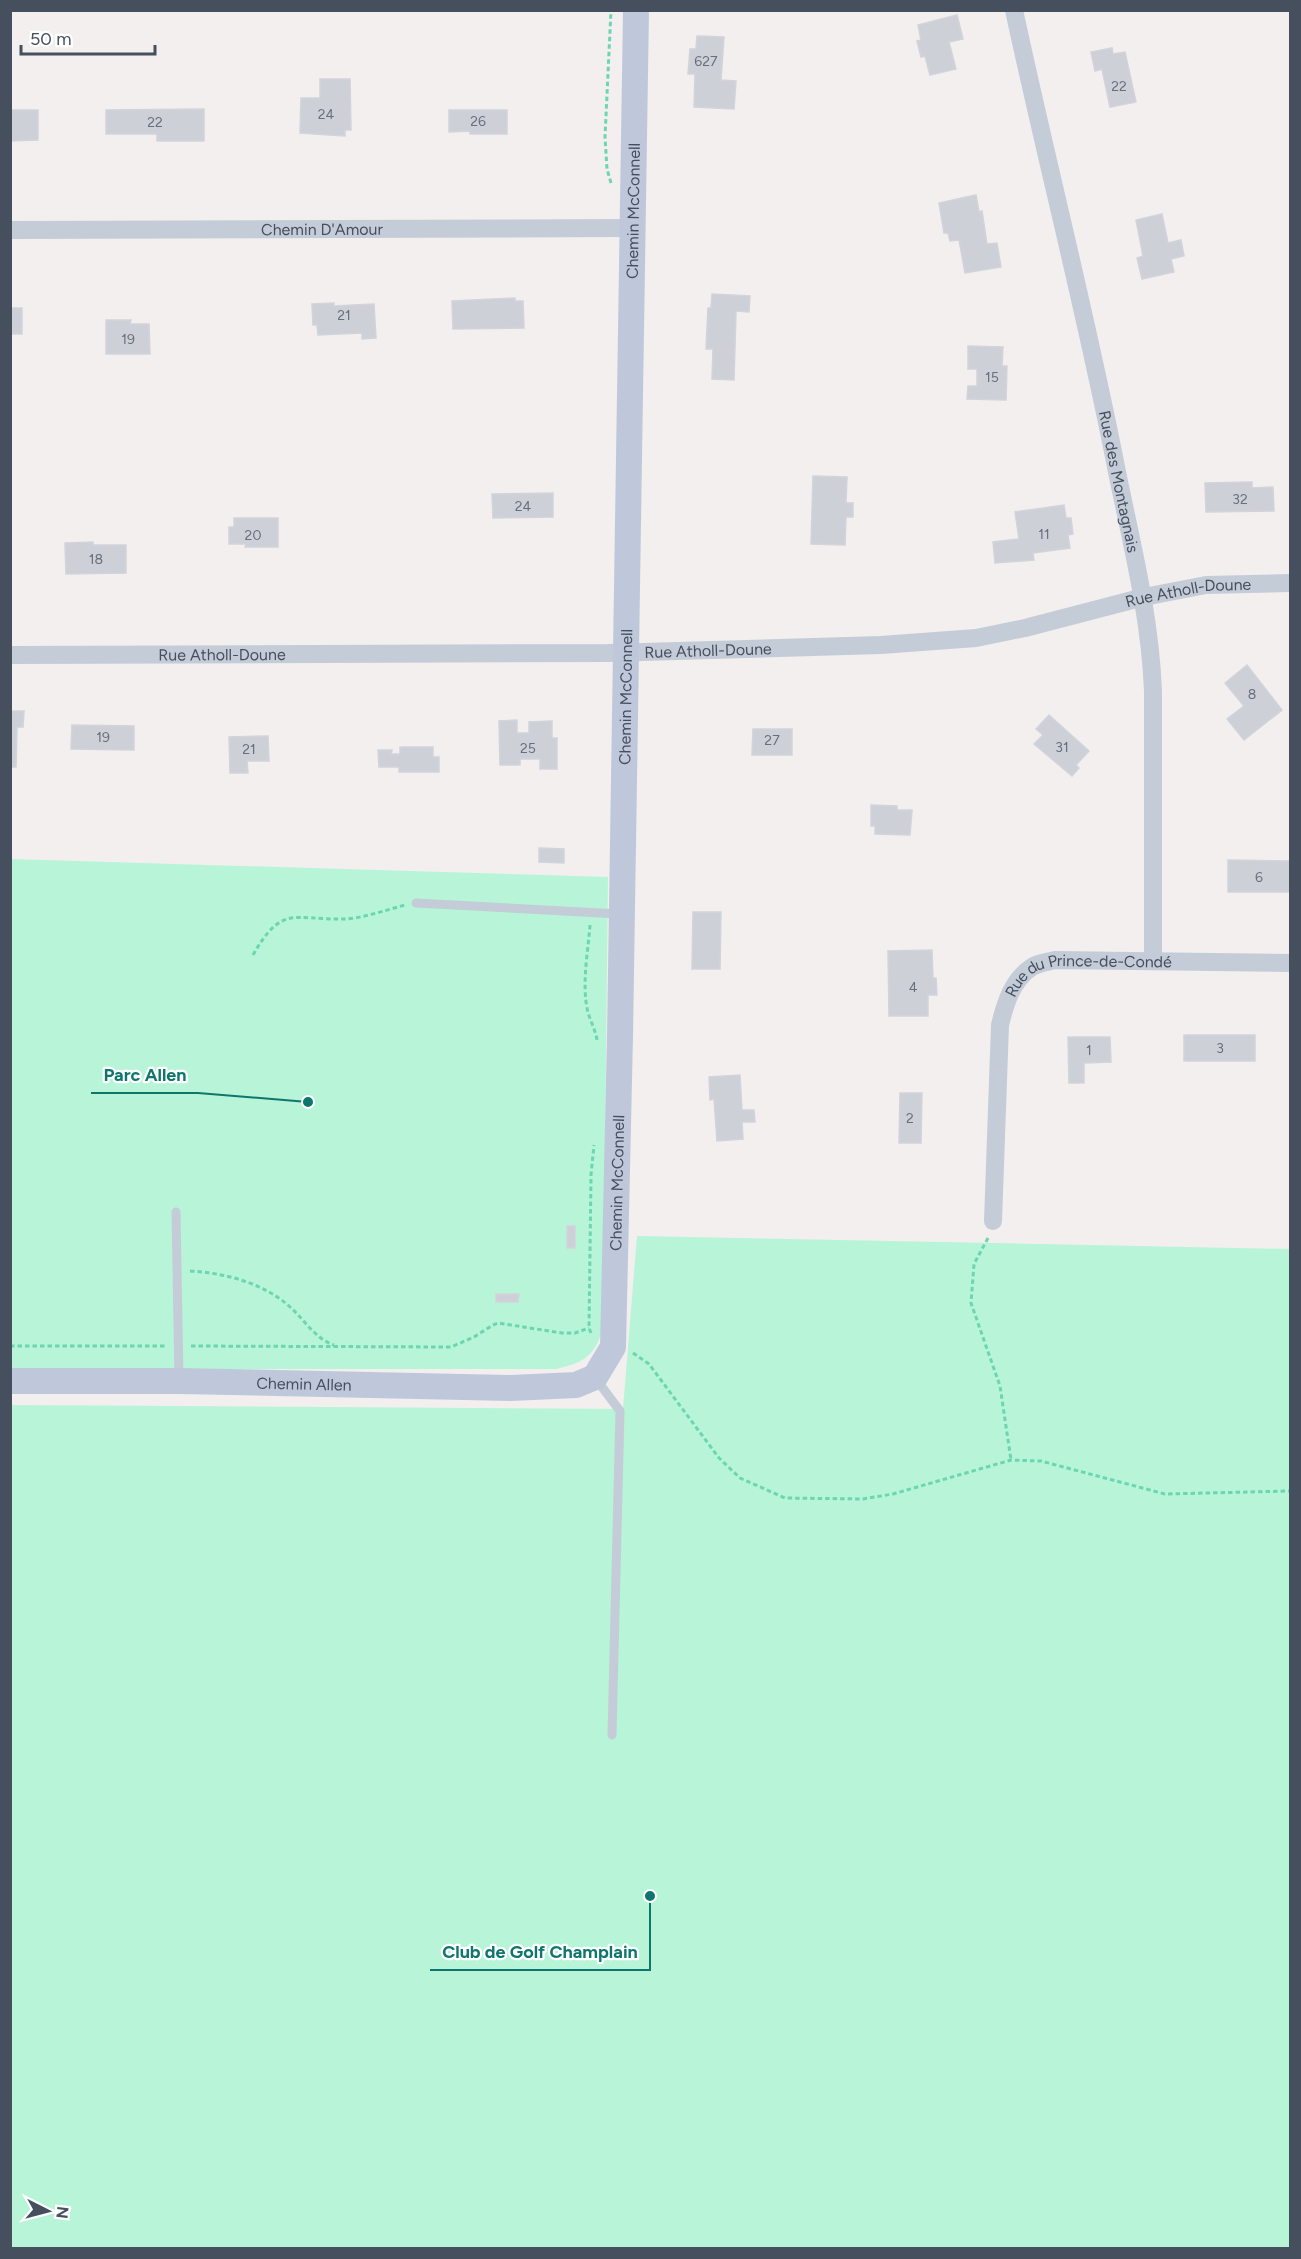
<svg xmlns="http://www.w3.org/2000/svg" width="1301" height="2259" viewBox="0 0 1301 2259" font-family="Figtree,sans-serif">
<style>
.green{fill:#b8f4d8}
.building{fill:#cdd0d7;stroke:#d2d3db;stroke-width:1.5}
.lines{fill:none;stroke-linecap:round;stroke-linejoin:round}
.path{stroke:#6cd6b0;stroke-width:3;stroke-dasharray:4.5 3;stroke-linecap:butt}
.lane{stroke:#c4ccd8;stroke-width:9}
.street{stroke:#c4ccd8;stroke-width:18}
.secondary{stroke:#bfc8da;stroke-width:26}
.labels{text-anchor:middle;stroke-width:4.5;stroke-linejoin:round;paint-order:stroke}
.number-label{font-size:14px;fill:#676f7c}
.street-label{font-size:16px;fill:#454f5e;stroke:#fff}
.leader{fill:none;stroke:#0f766e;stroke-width:2}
.callout-dot{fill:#0f766e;stroke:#fff;stroke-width:2}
.callout-label{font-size:18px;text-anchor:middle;font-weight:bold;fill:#0f766e;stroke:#fff;stroke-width:4.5;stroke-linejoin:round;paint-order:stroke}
</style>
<rect width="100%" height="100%" fill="#f2efee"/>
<path class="green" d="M11,859L608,877L603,1327C596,1355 584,1363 556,1369H11Z
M637,1236L1290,1249V2248H11V1405L623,1409Z"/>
<path class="building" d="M957,15L963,39L949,42L956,69L930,75L925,56L921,57L917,41L921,40L918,25Z
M697,36L724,37L721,80L736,81L734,109L694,107L695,74H688L690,49H696Z
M1112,48L1113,54L1125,52L1136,102L1110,107L1102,69L1095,71L1091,52Z
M320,79H350L351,130H345V136L300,133L301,98H320Z
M204,109V141H157V134H106V110Z
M10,110H38V140L10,141Z
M449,110H507V134H470V131L449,132Z
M976,195L979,212L982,211L987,244L997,243L1001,267L965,273L959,240L950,241L948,233H944L939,203Z
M1162,214L1168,243L1181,240L1184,256L1171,259L1174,272L1142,279L1137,258L1143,256L1136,220Z
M712,294L750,296L749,312L736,311L734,380L712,379L713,349H706L708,308H711Z
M515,298V301H523L524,328L453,329L452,301Z
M334,303V306L374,304L376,338L362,339V333L318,335L317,325H313L312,304Z
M10,308H22V334H10Z
M106,320H131L130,324H149L150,354H106Z
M968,346L1003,347L1002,366H1007L1006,400L967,399L968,386H977V369H968Z
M813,476L847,477L846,503H853V517H846L845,545L811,544Z
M1252,482V488L1273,487L1274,511L1206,512L1205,483Z
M553,493V517L493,518L492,494Z
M1064,505L1066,518H1071L1073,534L1068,535L1070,548L1033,553L1034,560L995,563L993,542L1019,539L1015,512Z
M234,518H278V547H245L246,544H229V527H234Z
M93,542V545H126V573L66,574L65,543Z
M1247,665L1282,710L1244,740L1227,719L1244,706L1225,683Z
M10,711H24L23,727H17L16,767H10Z
M1049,715L1089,751L1076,765L1079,768L1072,776L1034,744L1043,735L1036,729Z
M517,720V733H529V722L552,721V738H557V769H540V759H520V765H500L499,721Z
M72,725L134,726V750L71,749Z
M753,729H792V755H752Z
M268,736L269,761H247L248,773H230L229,737Z
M400,747H433V757H439V772H399V767H379L378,750H392L391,754H400Z
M871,805L897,806V810H912L910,835L875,834V826H871Z
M539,848L564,849V863L539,862Z
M1228,860L1290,861V892H1228Z
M693,912H721L720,969H692Z
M932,950L933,978H936L937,995H928V1016H889L888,951Z
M1184,1035H1255V1061H1184Z
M1068,1037H1110L1111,1062L1084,1063V1083H1069Z
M740,1075L742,1110H754L755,1122H742L743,1139L717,1141L714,1099L710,1100L709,1077Z
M900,1093H922L921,1143H899Z
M567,1226H575V1248H567Z
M496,1294H519L518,1302H496Z"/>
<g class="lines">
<path class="path" d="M611,183L607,169L605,137L611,10
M590,925C588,952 582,981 587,1008C589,1019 595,1028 597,1040
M253,955C282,904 294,920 342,919C361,919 386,910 405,905
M988,1238L974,1264L971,1303L1000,1386L1011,1460
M190,1271C225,1273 263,1283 289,1306C305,1320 314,1338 334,1345
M591,1333L589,1328L591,1175L594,1145
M10,1346H166
M191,1346L451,1347L474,1337L493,1325L498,1323L562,1333H575L589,1328
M633,1353L649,1364L719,1458L740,1478L785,1498L863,1499L893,1494L1011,1460L1041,1461L1165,1494L1290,1491"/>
<path class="lane" d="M416,903L619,914
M176,1212L179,1379
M596,1379L620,1411L612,1735"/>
<g class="street">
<path id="s1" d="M1014,10C1047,164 1087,317 1117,472C1132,545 1150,616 1153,691V960"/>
<path id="s2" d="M10,230L633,228"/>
<path id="s3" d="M10,655L608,653L881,645L976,638L1025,628L1144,597L1206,585L1290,583"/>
<path id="s4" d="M993,1221L1000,1025C1005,1004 1012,980 1032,967C1038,963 1048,962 1055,960L1290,963"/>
</g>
<path class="secondary" id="s5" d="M10,1381H179L511,1388L576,1385L595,1377L613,1347L620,1036L636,10"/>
</g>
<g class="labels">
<g class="number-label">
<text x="706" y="66">627</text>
<text x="1119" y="91">22</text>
<text x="326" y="119">24</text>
<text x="478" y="126">26</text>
<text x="155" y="127">22</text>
<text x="344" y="320">21</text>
<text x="128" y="344">19</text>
<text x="992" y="382">15</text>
<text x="1240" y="504">32</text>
<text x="523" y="511">24</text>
<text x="1044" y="539">11</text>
<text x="253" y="540">20</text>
<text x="96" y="564">18</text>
<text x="1252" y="699">8</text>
<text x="103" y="742">19</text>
<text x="772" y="745">27</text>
<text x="1062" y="752">31</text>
<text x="528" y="753">25</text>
<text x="249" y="754">21</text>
<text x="1259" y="882">6</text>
<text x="913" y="992">4</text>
<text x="1220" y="1053">3</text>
<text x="1089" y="1055">1</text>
<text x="910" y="1123">2</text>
</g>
<g class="street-label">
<text dy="6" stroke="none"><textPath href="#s5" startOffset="1758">Chemin McConnell</textPath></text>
<text dy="6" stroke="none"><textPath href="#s2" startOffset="312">Chemin D'Amour</textPath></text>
<text dy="6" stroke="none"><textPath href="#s1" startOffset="483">Rue des Montagnais</textPath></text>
<text dy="6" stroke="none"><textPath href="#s3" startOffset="1184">Rue Atholl-Doune</textPath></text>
<text dy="6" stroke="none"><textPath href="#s3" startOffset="698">Rue Atholl-Doune</textPath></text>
<text dy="6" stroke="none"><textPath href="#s3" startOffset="212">Rue Atholl-Doune</textPath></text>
<text dy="6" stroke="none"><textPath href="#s5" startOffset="1272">Chemin McConnell</textPath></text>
<text dy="6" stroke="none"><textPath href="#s4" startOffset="316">Rue du Prince-de-Condé</textPath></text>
<text dy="6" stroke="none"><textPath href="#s5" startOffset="786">Chemin McConnell</textPath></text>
<text dy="6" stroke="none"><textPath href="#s5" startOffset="294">Chemin Allen</textPath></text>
</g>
</g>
<path class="leader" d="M308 1102L198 1093H91M650 1896L650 1970H430"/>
<g class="callout-dot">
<circle cx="308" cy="1102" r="6"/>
<circle cx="650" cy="1896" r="6"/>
</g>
<g class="callout-label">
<text x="145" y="1081">Parc Allen</text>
<text x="540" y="1958">Club de Golf Champlain</text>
</g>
<rect width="1301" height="2259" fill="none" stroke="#454f5e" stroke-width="24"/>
<g transform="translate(48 2211) rotate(96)" stroke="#ffffff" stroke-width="4.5" paint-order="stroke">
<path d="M0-4.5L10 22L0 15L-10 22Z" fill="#454f5e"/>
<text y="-9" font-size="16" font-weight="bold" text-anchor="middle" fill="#454f5e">N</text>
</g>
<path d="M21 45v9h134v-9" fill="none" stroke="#454f5e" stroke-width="3"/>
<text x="30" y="45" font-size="18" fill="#454f5e" stroke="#ffffff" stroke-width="4.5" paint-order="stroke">50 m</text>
</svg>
